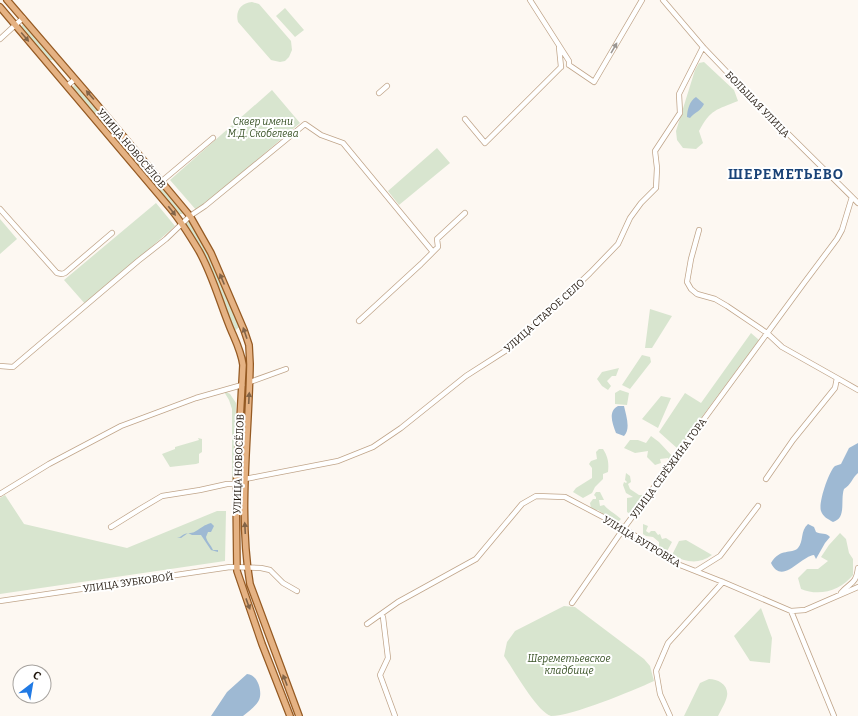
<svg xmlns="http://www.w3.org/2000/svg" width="858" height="716" viewBox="0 0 858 716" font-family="Bitter,serif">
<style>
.green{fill:#d8e5cf}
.water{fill:#9eb9d3}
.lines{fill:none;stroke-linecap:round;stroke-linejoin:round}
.minor-casing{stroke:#c0a58a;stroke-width:6}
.major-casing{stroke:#955a23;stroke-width:8}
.minor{stroke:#fff;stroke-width:4.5}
.major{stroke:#e5b283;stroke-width:5.5}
.oneway{fill:#826448}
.oneway2{fill:#9b9692}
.labels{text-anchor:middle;stroke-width:4;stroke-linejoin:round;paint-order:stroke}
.street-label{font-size:10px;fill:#20160c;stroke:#fff}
.park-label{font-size:10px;font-style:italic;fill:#365023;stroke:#fff}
.district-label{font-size:14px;font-weight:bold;letter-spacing:1px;fill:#1a4377;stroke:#fff}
</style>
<rect width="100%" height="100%" fill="#fdf8f2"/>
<path class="green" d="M252,2L259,4L291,41L292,50L289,57L285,61L280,62L271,60L238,22C235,11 241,3 252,2Z
M285,8L304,30L295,37L276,16Z
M24,24L71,77L70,79L53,60H49L21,28L22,25Z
M704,62L734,90L738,101C716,110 711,109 699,131L703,143L696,149L683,148L677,140L676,131L695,70L699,63Z
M75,84L162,183L184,212L182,214H179L72,88Z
M272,90L300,123L197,211L170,180Z
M437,148L450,163L399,205L388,191Z
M156,203L175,226L86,305L64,280Z
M0,219L17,239L0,254Z
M187,221H191L215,266L239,327L236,330H234L186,225Z
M650,309L672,316L652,348H645Z
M751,333L759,340L678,449L659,432L685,393L701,403Z
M642,355L650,357L651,362L630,389L622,385Z
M619,368L616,376H612L607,381L611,386L608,390L602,386L597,379L602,372Z
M223,390L230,394L236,403L235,481L232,483V409L229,400Z
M620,390L629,393L627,405L615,404V393Z
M661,396L671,398L658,428L642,419Z
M651,436L659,442L673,457L670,462L668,458L660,459L661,463L655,465L647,457L648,451L635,453L624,448L630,440H638L646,443Z
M198,438L202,439V452L199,454V463L196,464L170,467L162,454L175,449V447L199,440Z
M599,449H603C608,457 609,462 608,472L603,474V479L595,487L592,493L583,498L573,492L576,488L592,478V468L589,464L591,461L597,459L596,452Z
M626,473L630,476L631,482L628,484L630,489L639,495H643V499L632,515L627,512V498L633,497L626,493L623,485L624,482L626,483L627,482L625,480Z
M596,492H600L604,500H599L600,506L604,505C609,511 616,514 621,519L618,522L610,517H607L598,510H595L591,508L590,503L593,499H596V497L594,495Z
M5,495L24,524L127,548L217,511H226L225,561L0,594V498Z
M643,524L648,526L646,531L649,533L651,531H655L658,535L660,534L662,539L666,538L672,542L666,553L659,550V542L653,537L646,536L643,534Z
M840,533L846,539L849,553L853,559V575C841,590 820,597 801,589L798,578L807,569H818L828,561L821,557L829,545Z
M686,540L712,555C698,565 686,562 672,555L679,541Z
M564,606L575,607L644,659L650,666L654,681C632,691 572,716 551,716C537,712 513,669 504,656L507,642L515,631Z
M761,608L772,638L770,663L750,661L734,636Z
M709,679C718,679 729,685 727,696C726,702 721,710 718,716H684L700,683Z"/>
<path class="water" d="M696,97L704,104C701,111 695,112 690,118L687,117C687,110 690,100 696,97Z
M618,406H624C626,415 631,429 624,436L616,433C612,423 608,411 618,406Z
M858,443V473C852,478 851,485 844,489C840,500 847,518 833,522C828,519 823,517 821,511C818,503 829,471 835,466C837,465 839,465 841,464L849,448Z
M211,523L214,526L211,532H208L206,537C207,542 211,545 213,550H218V552L211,550L201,535H192L188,533L181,538L177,537H180C187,531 190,535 196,531C201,528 204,525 211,523Z
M808,524L814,527L816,532C821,535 826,532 830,537L825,543L816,559L814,555C801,556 782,586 771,563C781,547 791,555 798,548C804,541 800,531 808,524Z
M247,674C257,674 263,691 259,700C256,706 249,711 243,716H211L227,692Z"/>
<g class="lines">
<g class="minor-casing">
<path id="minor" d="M530,0L569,61V65
M663,0L703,47L746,92L858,203
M0,39L23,18
M559,47L561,67
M569,65L594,82L642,0
M67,86L75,79
M379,93L387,86
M465,119L485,143L561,67
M162,181L213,138
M0,209L57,273L62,274L65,273L112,233
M699,230L691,259L687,282L691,289L697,294L715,299L727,306L767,333L782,347L837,378L835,388L793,440L766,479
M359,321L421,264L438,247L437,239L465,213
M0,366L13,367L138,261L166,239L190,216L205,206L305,124L321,135L343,143L433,252
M837,378L858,390
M250,382L286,369
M245,479L338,461L373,447L401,428L466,376L513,346L590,273L618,244L630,218L641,203L656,188L657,168L655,151L680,113L679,94L703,47
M0,494L49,464L121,426L196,398L242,385
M111,527L140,509L162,496L200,490L227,484H236
M696,571L720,556L758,506
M841,593C850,582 856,585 858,568
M0,601L230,567L261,568L270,570L283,583L297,591
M572,603L624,528L804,283L837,239L842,230L852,197
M791,611L834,716
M791,611L805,610L858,587
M383,617L388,658L380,675L395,716
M367,624L398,602L476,559L522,504L536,496L565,497L624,528L667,558L680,565L723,582L791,611
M670,716L660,694L656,671L668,643L723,582"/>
</g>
<g class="major-casing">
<path id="major" d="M7,0L94,101L190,216L211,253L244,330L249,345L250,364C249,437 238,512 250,584L299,716
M0,7L170,208C181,221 190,236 199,251C212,274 219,300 229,325C234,338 241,350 243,365L236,491L237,571L262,644L290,716"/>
</g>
<use href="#minor" class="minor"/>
<use href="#major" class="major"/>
</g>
<defs><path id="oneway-solid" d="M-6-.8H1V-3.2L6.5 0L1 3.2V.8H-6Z"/></defs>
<g class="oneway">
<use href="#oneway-solid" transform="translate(25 37) rotate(50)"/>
<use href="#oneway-solid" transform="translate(90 95) rotate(-131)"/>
<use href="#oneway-solid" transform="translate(172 211) rotate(52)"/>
<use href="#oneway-solid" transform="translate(222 279) rotate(-113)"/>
<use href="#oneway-solid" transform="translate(245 333) rotate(-109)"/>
<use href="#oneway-solid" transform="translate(249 398) rotate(-87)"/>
<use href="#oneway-solid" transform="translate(245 528) rotate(-93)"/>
<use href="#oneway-solid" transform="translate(248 604) rotate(70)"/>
<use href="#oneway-solid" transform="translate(285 680) rotate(-111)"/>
</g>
<use class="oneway2" href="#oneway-solid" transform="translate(614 48) rotate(-60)"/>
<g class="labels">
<g class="street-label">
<text transform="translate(758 104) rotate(46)" y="4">БОЛЬШАЯ УЛИЦА</text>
<text transform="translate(132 148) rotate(50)" y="4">УЛИЦА НОВОСЁЛОВ</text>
<text transform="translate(544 315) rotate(-42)" y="4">УЛИЦА СТАРОЕ СЕЛО</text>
<text transform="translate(238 464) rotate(-88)" y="4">УЛИЦА НОВОСЁЛОВ</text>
<text transform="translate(668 468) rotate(-54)" y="4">УЛИЦА СЕРЁЖИНА ГОРА</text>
<text transform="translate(642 541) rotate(31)" y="4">УЛИЦА БУГРОВКА</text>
<text transform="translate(128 582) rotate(-8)" y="4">УЛИЦА ЗУБКОВОЙ</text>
</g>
<g class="park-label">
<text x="263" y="125">Сквер имени<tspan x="263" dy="12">М.Д. Скобелева</tspan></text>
<text x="569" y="662">Шереметьевское<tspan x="569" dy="12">кладбище</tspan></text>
</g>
<g class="district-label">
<text x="786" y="179">ШЕРЕМЕТЬЕВО</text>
</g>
</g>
<g transform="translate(32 684) rotate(31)"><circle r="19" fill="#ffffff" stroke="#a6a29e"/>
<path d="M0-3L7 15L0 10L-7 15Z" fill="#217ae4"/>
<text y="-6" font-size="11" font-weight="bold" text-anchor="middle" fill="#20160c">С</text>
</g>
</svg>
